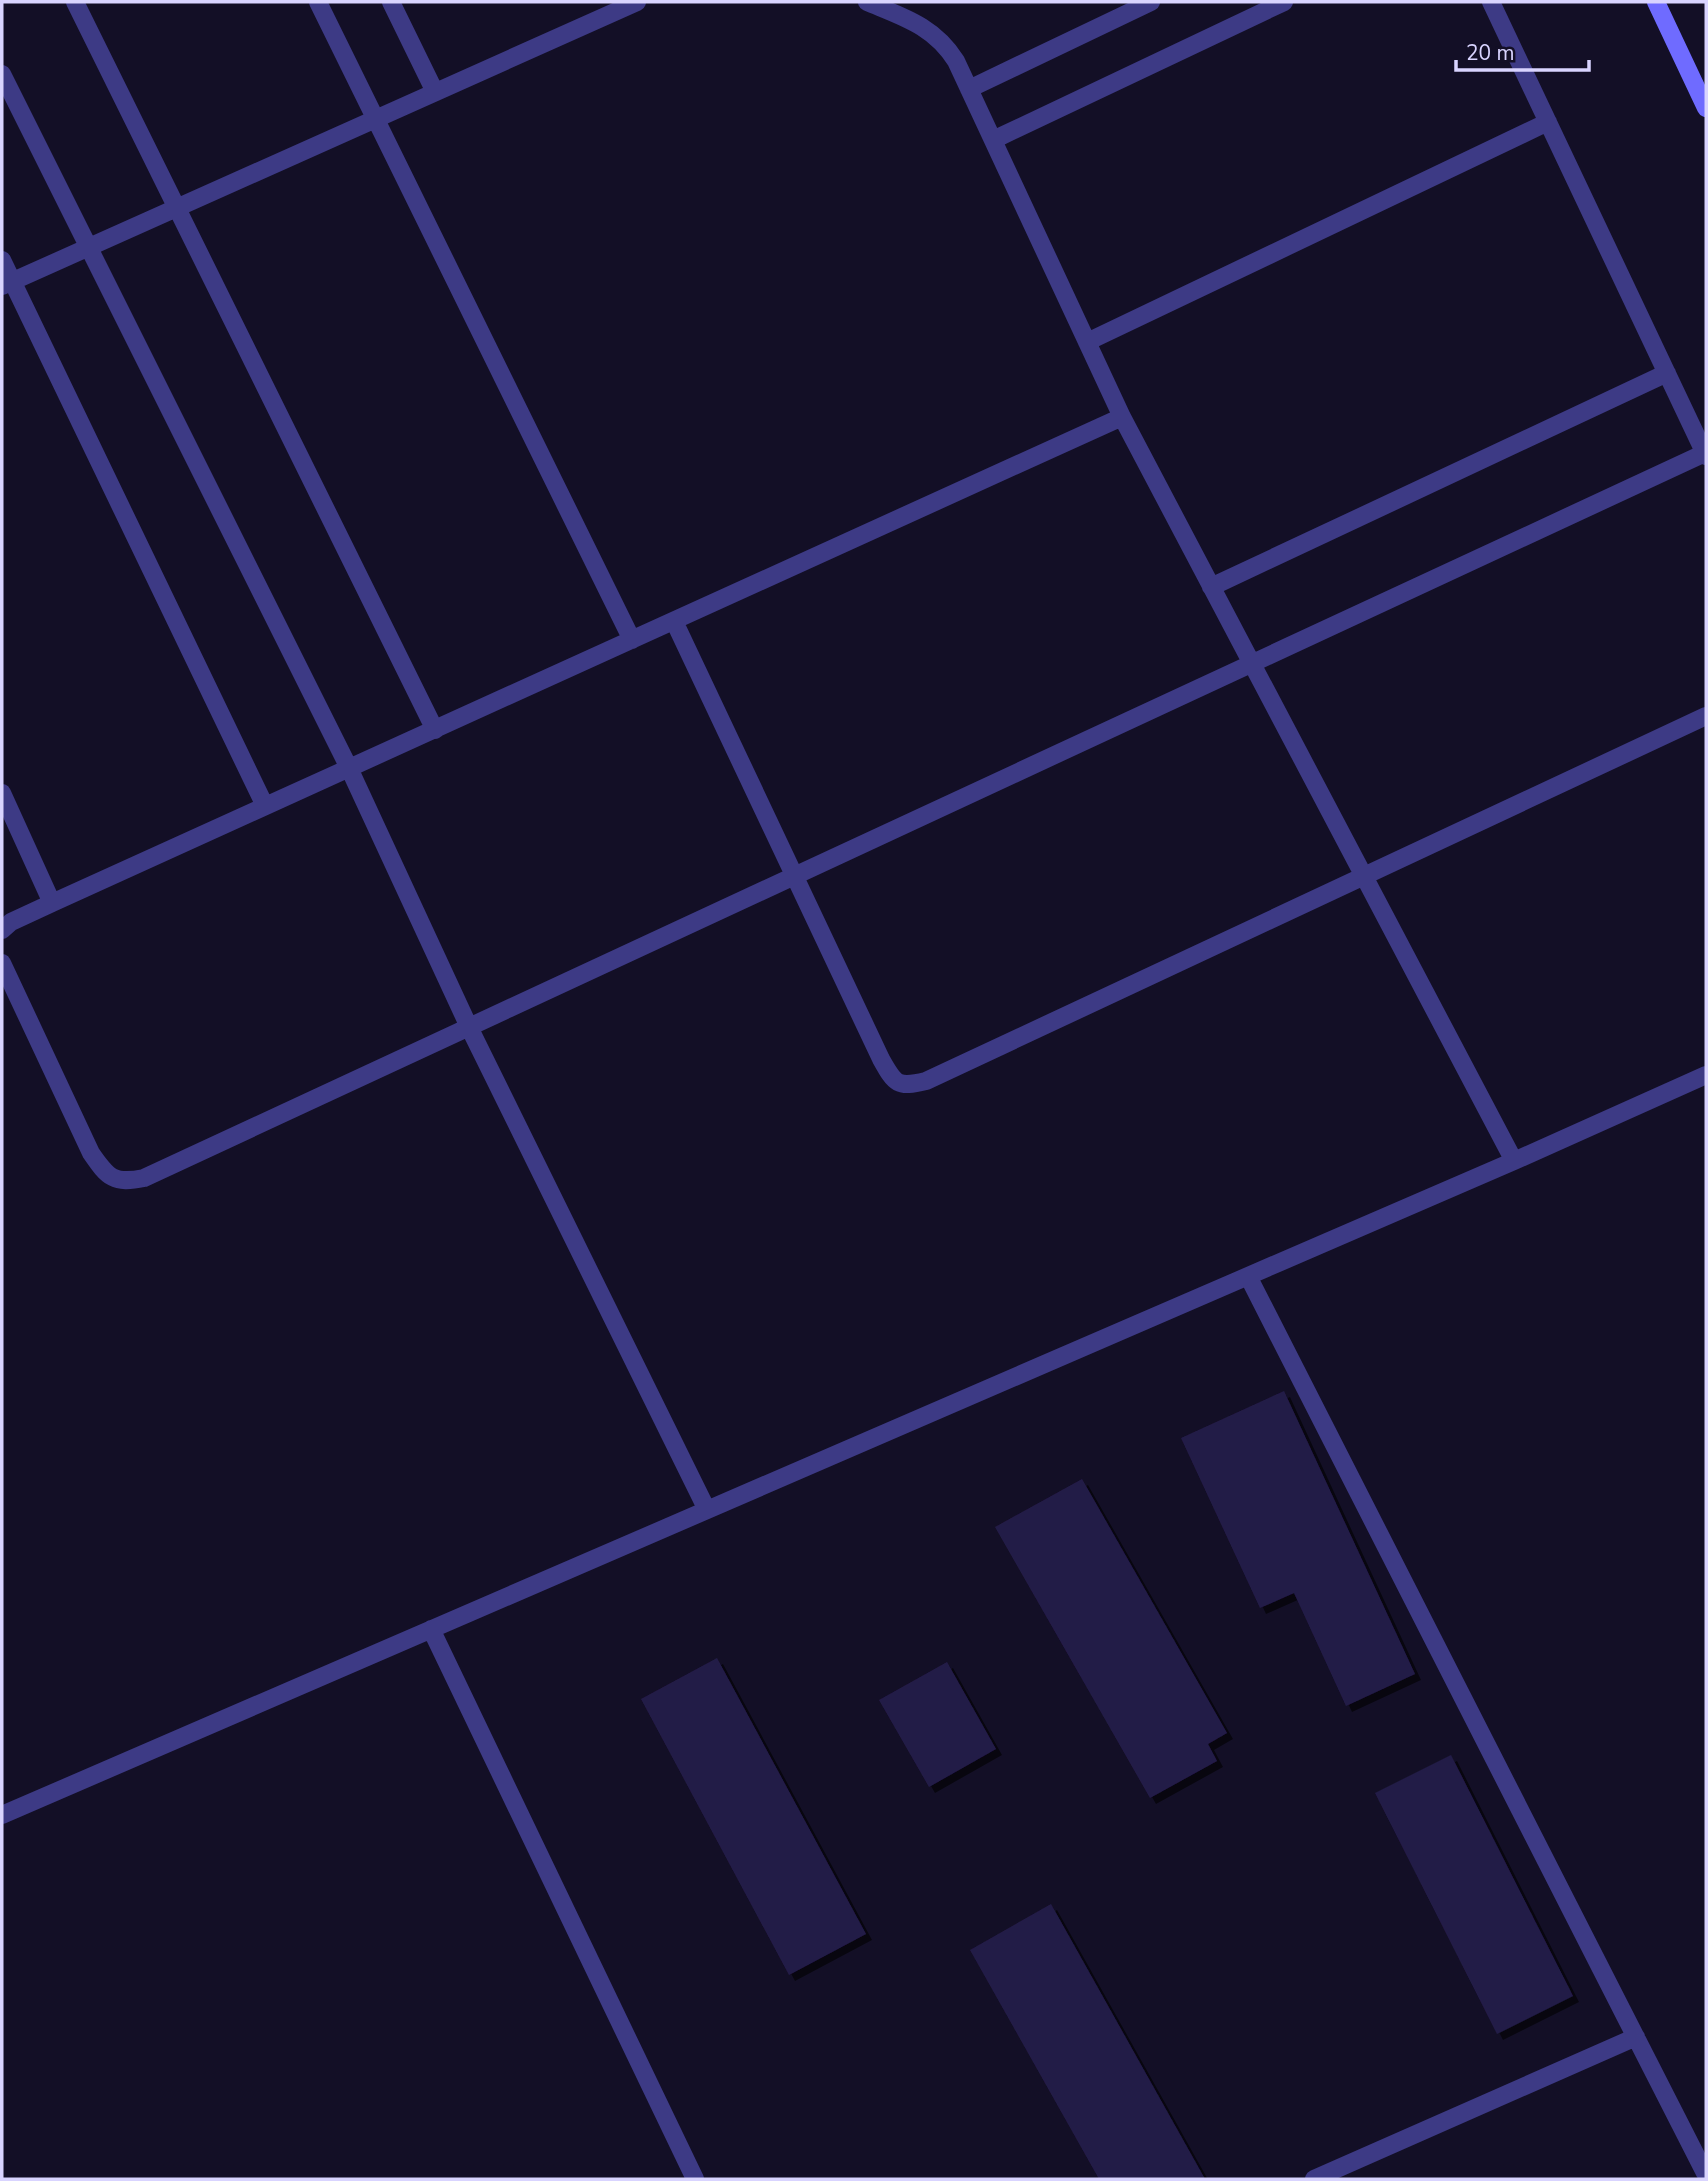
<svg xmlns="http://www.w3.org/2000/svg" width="1708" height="2181" viewBox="0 0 1708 2181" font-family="'Nunito Sans',sans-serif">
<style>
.building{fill:#241b47;filter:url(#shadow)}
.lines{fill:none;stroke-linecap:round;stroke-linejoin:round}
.lane{stroke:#3d3a85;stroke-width:18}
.secondary{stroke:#6f6bff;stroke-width:18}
</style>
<defs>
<filter id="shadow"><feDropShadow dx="6" dy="6" stdDeviation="0" flood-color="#0009"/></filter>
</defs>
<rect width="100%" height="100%" fill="#130f26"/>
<path class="building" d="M1284,1391L1415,1674L1346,1706L1294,1593L1260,1608L1181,1438Z
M1082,1479L1227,1733L1208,1744L1217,1761L1150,1798L995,1527Z
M717,1658L866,1934L789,1975L641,1699Z
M947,1662L996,1749L929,1787L879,1700Z
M1451,1755L1573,1996L1497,2034L1375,1793Z
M1051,1904L1205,2179H1099L970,1950Z"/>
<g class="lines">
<path class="lane" d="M75,2L435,730
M318,2L632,640
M391,2L435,92
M867,2C903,17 934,26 956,61L1122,417L1514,1161
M1491,2L1706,456
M2,74L349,768L469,1027L707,1510
M969,89L1151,2
M993,140L1284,2
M2,260L265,806
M2,286L637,2
M1087,342L1548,122
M1211,587L1667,373
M674,621L881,1059C895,1084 897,1088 926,1081L1706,716
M2,793L52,903L1122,417
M2,930L11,922L52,903
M2,963L91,1153C108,1178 114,1184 144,1178L1705,453
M1248,1276L1705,2173
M431,1629L695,2179
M2,1815L1514,1161L1706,1075
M1314,2179L1636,2037"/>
<path class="secondary" d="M1656,2L1706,108"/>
</g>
<rect width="1708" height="2181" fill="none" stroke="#d9d4ff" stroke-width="7"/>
<path d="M1456 60v10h133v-10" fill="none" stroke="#d9d4ff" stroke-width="3.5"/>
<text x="1466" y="60" font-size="21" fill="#d9d4ff" stroke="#130f26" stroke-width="5" paint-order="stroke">20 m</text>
</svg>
